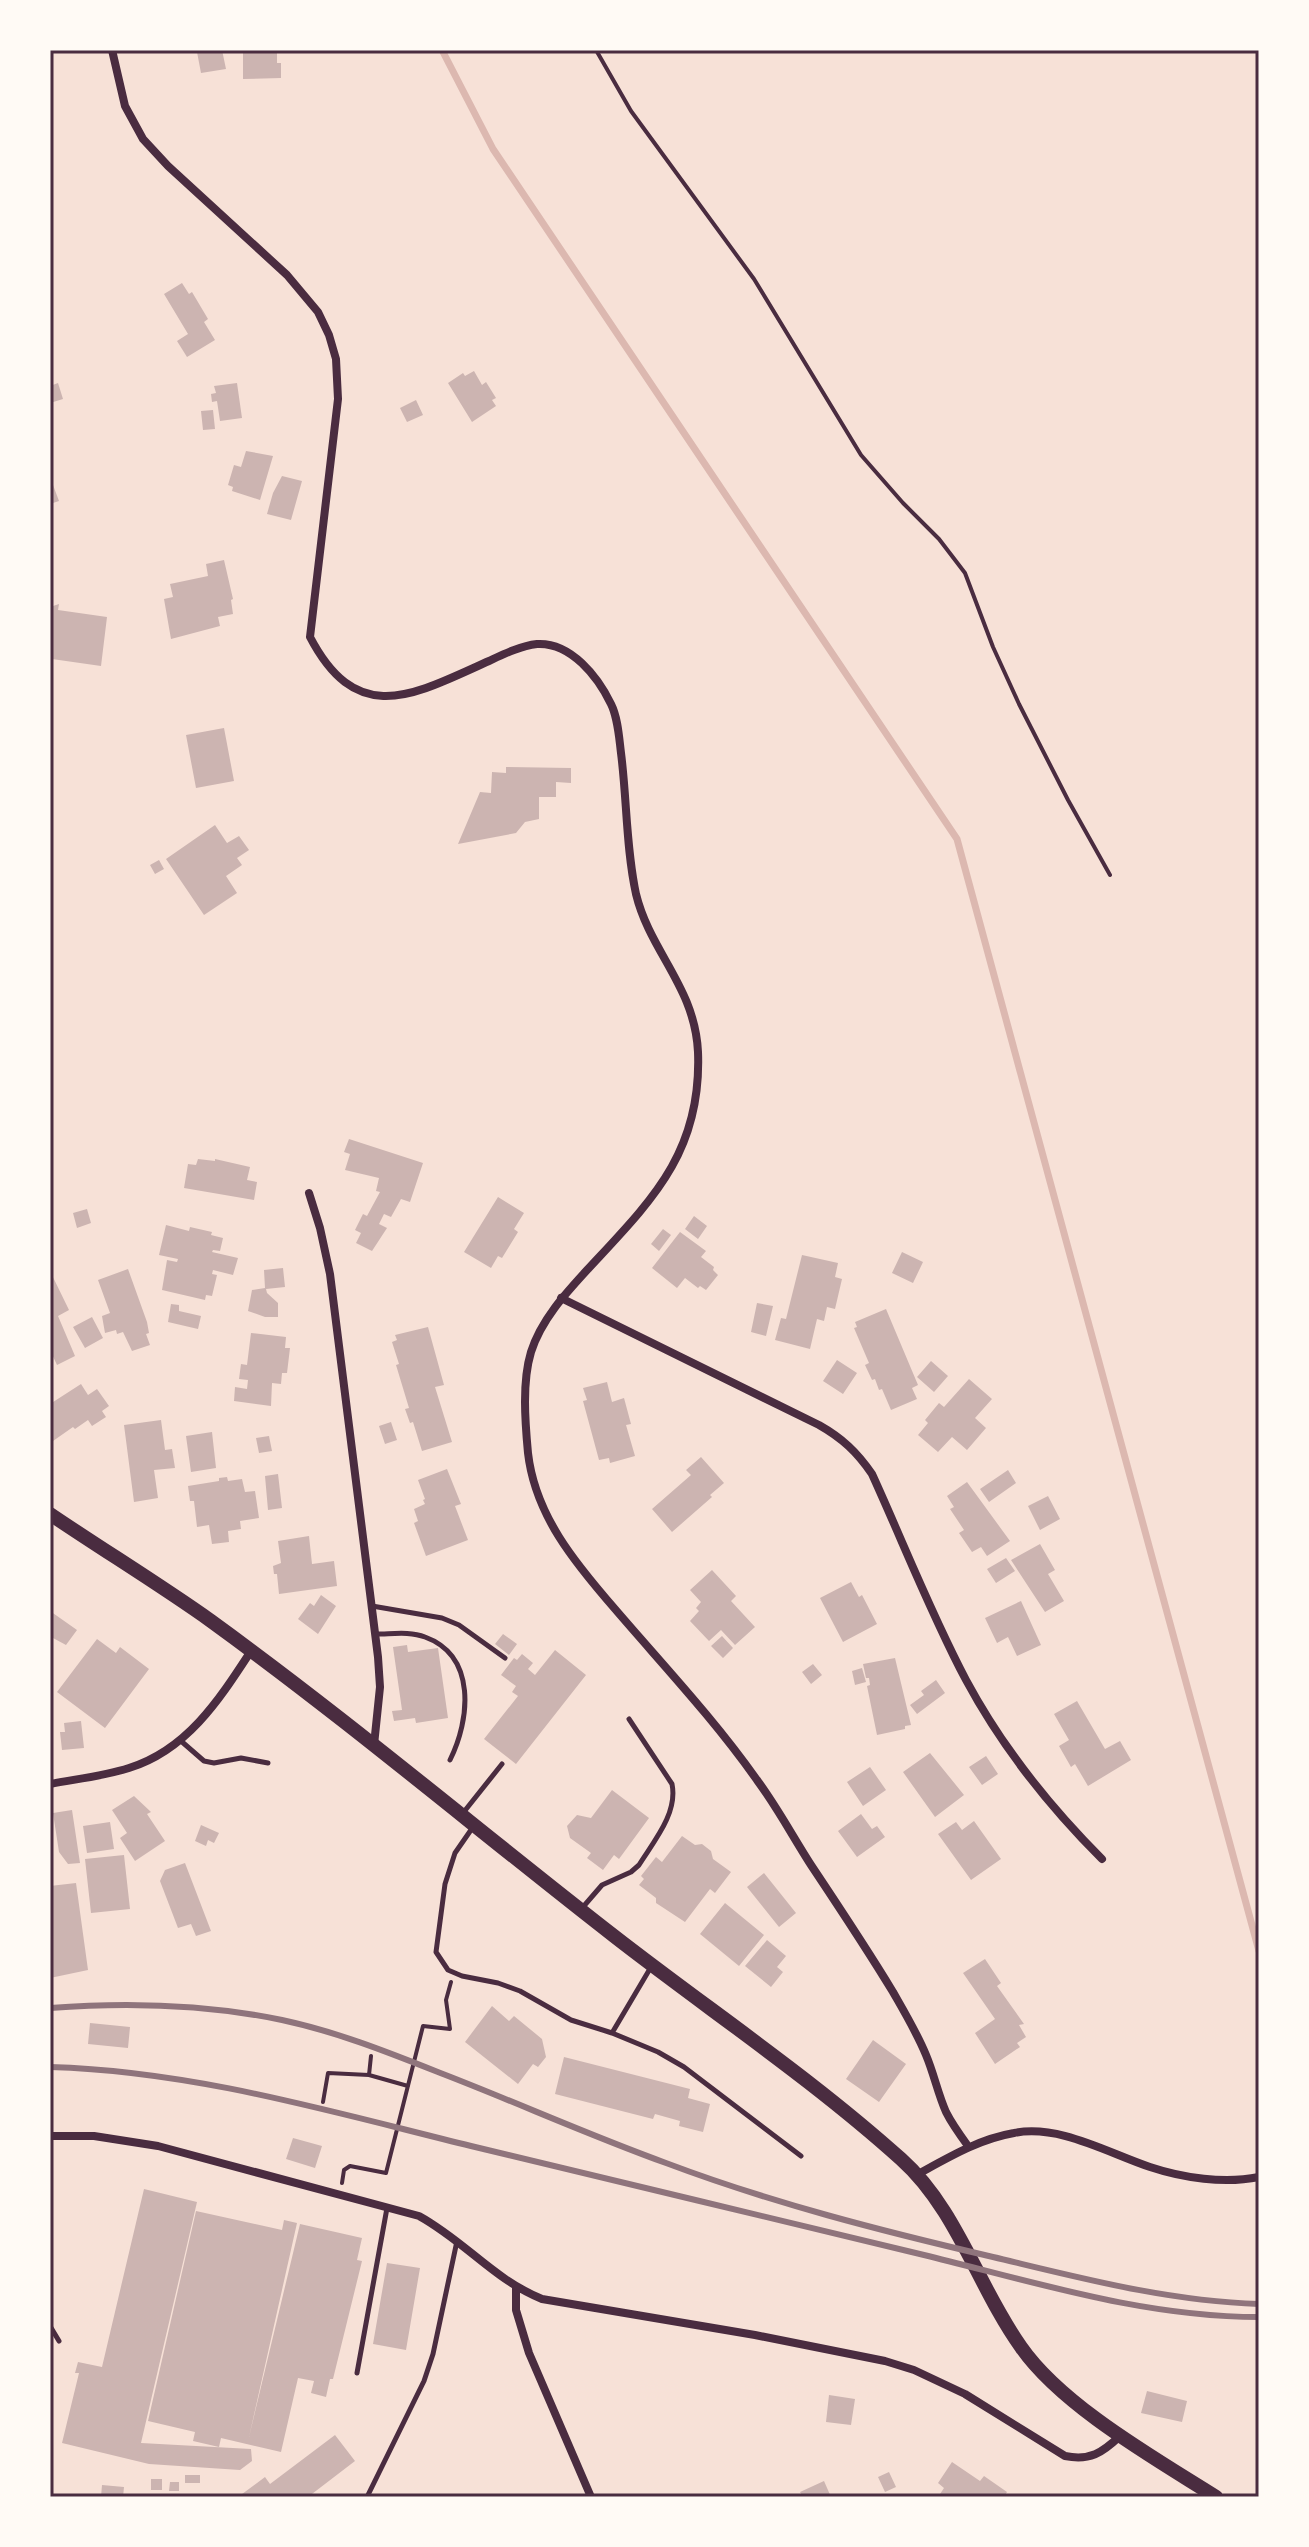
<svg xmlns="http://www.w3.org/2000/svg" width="1309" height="2547" viewBox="0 0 1309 2547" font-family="Raleway,sans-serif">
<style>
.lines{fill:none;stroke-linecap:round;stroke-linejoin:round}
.stream{stroke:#dcb8b0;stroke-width:7}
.building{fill:#ccb4b1}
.path{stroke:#4a2c40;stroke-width:4}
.service{stroke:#4a2c40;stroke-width:5}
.minor{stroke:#4a2c40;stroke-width:8}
.secondary{stroke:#4a2c40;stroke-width:14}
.rail{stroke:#8f747c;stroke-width:6}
.neatline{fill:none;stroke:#4a2c40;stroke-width:3}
</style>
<rect width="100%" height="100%" fill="#f7e1d7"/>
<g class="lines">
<path class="stream" d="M442,50L493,149L957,839L1259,1951"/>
</g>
<path class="building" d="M222,50L226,69L201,73L197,52Z
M243,50H277V63H281V78L243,79Z
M182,283L189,294L192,292L208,319L204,322L215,340L187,357L177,341L188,334L164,294Z
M474,371L482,385L486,382L496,398L492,400L496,406L472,422L448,383L463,373L465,376Z
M58,383L63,399L50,403V386Z
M237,383L242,418L220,421L217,401L212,402L211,394L216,393L214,386Z
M416,400L423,415L407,422L400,408Z
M213,410L215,429L203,430L201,411Z
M246,451L273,456L260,500L232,491L233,487L228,485L234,465L241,467Z
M282,476L302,481L291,520L267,514L273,493Z
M50,477L59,501L50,504Z
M224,560L233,599L231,600L233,614L218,617L220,626L171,639L164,599L173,597L170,584L208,576L206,564Z
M59,604L58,610L107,617L101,666L52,659L50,607Z
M224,728L234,781L196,788L186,735Z
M506,767L571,768V783L556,782V797H539V819L525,822L516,833L458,844L480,792L491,793L492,772L506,773Z
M215,825L227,843L239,836L249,850L237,858L242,865L226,876L237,893L204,915L166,859Z
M159,860L164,869L155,874L150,865Z
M349,1139L423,1163L410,1202L401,1199L391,1217L384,1214L379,1224L387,1228L372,1251L356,1243L361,1233L355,1230L363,1214L367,1216L380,1192L376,1191L379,1178L345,1170L350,1154L344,1152Z
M198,1159L215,1161V1159L250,1167L247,1180L257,1182L254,1200L184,1188L188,1164L196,1165Z
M498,1197L524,1213L514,1229L518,1232L502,1258L498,1256L491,1268L464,1252Z
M87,1209L91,1223L77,1228L73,1213Z
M694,1216L707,1226L698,1239L685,1229Z
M166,1225L189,1231L190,1227L212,1232L211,1235L223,1238L220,1251L213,1250L212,1252L238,1258L233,1275L213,1270L212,1274L217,1275L212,1296L206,1295L205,1300L162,1290L167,1260L177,1262L178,1259L159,1255Z
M663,1229L671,1235L659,1251L651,1244Z
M680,1232L706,1251L701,1257L714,1267L713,1270L718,1275L706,1290L700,1286L698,1288L685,1278L677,1288L652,1268Z
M902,1252L923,1262L913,1283L892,1273Z
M802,1255L838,1263L835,1277L842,1279L835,1309L827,1307L824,1321L817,1319L810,1349L775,1340L781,1318L786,1319Z
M283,1268L285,1287L266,1289L267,1293L278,1303V1317H265L248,1311L252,1290L265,1288L264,1270Z
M128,1269L147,1322L149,1333L146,1334L150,1345L132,1351L123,1332L117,1334L116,1330L105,1333L102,1316L110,1313L98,1280Z
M50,1271L69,1310L58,1316L75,1356L57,1365L50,1350Z
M757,1303L773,1306L766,1336L751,1332Z
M171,1304L179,1305V1311L201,1316L198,1329L168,1322Z
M886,1309L918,1385L912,1388L917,1399L891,1410L882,1389L879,1390L875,1379L872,1380L865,1365L869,1363L854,1328L857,1327L855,1322Z
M92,1317L103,1338L85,1348L73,1327Z
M428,1327L444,1385L435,1387L452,1442L422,1451L413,1422L410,1423L405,1409L409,1408L396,1365L399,1364L392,1342L397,1340L395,1335Z
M251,1333L286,1337L285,1348H290L287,1373H282L281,1384L272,1383L271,1406L234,1401L235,1387L247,1389L248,1380L239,1379L241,1364L247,1365Z
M837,1360L857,1373L843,1394L823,1381Z
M931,1361L948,1376L934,1392L917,1377Z
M969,1379L992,1399L975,1418L986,1428L967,1450L952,1437L938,1452L918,1435L928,1423L925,1420L939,1403L944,1407Z
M607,1382L612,1402L624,1398L631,1424L626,1425L635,1456L610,1463L609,1458L599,1460L583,1401L587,1400L583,1388Z
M81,1384L88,1395L97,1389L109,1406L102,1411L106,1417L92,1426L88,1420L75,1429L73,1427L53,1441L50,1436V1404Z
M161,1420L165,1450L172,1449L175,1468L154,1470L158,1498L134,1502L124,1425Z
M391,1422L397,1440L385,1444L379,1426Z
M212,1432L216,1468L191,1472L186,1436Z
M269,1436L272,1451L259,1453L256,1438Z
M701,1457L724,1483L710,1495L712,1497L672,1532L652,1509L691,1475L686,1470Z
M447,1469L461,1504L455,1506L468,1540L426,1556L414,1523L418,1521L414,1509L425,1504L423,1500L425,1499L418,1480Z
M1008,1470L1016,1483L989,1502L980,1489Z
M278,1474L282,1508L268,1510L265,1476Z
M227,1477L228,1481L242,1479L245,1492L255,1491L259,1518L240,1521L241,1529L228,1531L229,1542L212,1544L209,1525L197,1527L194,1501H190L188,1486L219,1481V1478Z
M967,1482L1010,1541L987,1556L981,1547L972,1552L959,1533L964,1530L950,1509L954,1507L947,1496Z
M1048,1496L1060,1519L1040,1530L1028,1506Z
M309,1536L312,1564L334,1561L337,1586L279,1594L277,1574H274L273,1566L281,1563L278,1541Z
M1040,1544L1055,1570L1048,1574L1064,1601L1045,1612L1011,1560Z
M1006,1558L1015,1571L996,1583L987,1569Z
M712,1570L736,1596L731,1601L755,1627L735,1645L721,1630L709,1641L690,1621L699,1611L696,1608L701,1602L690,1590Z
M851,1582L859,1597L862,1595L877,1624L843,1642L820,1598Z
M321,1595L336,1606L318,1634L298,1619L310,1603L314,1606Z
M1021,1601L1041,1645L1017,1656L1008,1637L997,1643L985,1618Z
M50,1611L77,1630L66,1645L53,1638L50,1642Z
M503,1634L517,1644L509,1655L495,1644Z
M722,1636L733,1648L723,1658L711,1646Z
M97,1639L116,1653L120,1647L149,1669L105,1728L57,1692Z
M407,1645L408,1652L438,1648L448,1718L416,1723L415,1718L394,1721L392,1711L402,1710L393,1647Z
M555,1650L586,1675L516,1764L484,1739L518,1696L512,1692L516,1686L501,1675L514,1658L517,1660L522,1654L533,1663L528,1669L535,1675Z
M895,1658L911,1725L905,1726V1729L877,1735L867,1686L870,1685L869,1678H866L863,1664Z
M813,1664L822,1675L811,1684L802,1672Z
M862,1668L866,1682L855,1685L852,1671Z
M936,1680L945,1693L917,1714L910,1705L924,1695L921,1691Z
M1077,1701L1105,1749L1120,1741L1131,1760L1088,1786L1075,1764L1071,1767L1059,1746L1069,1740L1054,1714Z
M81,1721L84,1748L62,1750L60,1732H65L64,1723Z
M930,1753L964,1795L935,1817L903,1772Z
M986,1756L998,1774L982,1785L969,1767Z
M870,1767L886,1790L863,1806L847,1782Z
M612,1790L649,1818L619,1859L614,1855L603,1870L587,1858L591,1853L570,1838L567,1826L577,1815L591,1818Z
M134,1796L151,1812L147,1814L165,1841L135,1861L120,1838L127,1833L112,1810Z
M72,1810L80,1863L68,1864L59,1852L53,1813Z
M861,1814L872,1829L877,1826L885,1837L857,1857L838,1831Z
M974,1821L1001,1859L971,1880L938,1834L956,1822L962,1830Z
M110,1822L114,1849L87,1853L83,1826Z
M201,1825L219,1833L214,1843L208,1840L206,1846L195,1841Z
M682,1836L695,1845L702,1844L711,1851L713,1859L731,1872L715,1893L710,1889L685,1922L656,1903V1898L639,1885L644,1879L641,1876L656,1857L662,1862Z
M124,1855L130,1909L91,1913L85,1859Z
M185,1863L211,1931L196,1936L191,1924L178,1928L160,1881L165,1870Z
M764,1873L796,1913L779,1927L747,1887Z
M76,1883L88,1970L50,1978V1886Z
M725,1903L764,1935L739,1966L700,1934Z
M767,1940L786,1956L777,1967L783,1972L771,1987L745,1966Z
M985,1959L1001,1983L997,1986L1024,2024L1019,2025L1026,2037L1017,2043L1020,2047L995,2064L975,2033L995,2019L963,1973Z
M492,2006L509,2021L514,2016L542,2039L546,2057L538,2067L533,2064L518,2084L465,2042Z
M90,2023L130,2027L128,2048L88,2044Z
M873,2040L906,2064L879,2102L846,2079Z
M564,2057L690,2089L688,2098L710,2104L703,2132L679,2126L680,2121L655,2114L653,2119L555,2094Z
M293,2138L322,2146L315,2168L286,2159Z
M144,2189L197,2202L141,2443L251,2449L252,2461L240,2470L149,2464L62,2443L79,2373H75L78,2362L102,2367Z
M196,2211L282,2230L284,2220L297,2223L249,2437L300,2224L362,2238L357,2260L362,2261L333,2379H330L326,2397L311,2393L314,2381L298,2378L281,2452L221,2438L219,2447L193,2441L195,2432L148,2421Z
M387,2263L420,2268L406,2350L373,2344Z
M1147,2391L1187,2401L1182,2422L1141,2413Z
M829,2395L855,2399L851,2425L826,2422Z
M335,2435L355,2461L308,2497H238L265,2477L270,2484Z
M952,2462L980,2481L984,2476L1007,2492L1004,2497H944L940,2494L944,2488L938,2483Z
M889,2472L896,2487L885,2492L878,2477Z
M185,2475H200V2483H185Z
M151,2479H162V2490H151Z
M824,2481L831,2497H803L800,2492Z
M170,2482H179V2491H169Z
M102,2485L124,2487L123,2497H101Z"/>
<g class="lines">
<path class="path" d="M596,50L631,111L754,279L861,455L903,503L939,539L965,573L993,647L1019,704L1068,800L1110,875
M369,2075L371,2056
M323,2102L328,2073L369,2075L408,2086
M342,2183L344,2170L350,2166L386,2173L423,2026L450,2029L446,2000L451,1982"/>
<path class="service" d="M372,1606L442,1618L459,1625L505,1658
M376,1634C392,1634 410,1631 425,1637C477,1656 470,1720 450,1760
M181,1741L204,1761L214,1763L241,1758L268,1763
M463,1813L502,1764
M473,1827L455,1853L445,1884L436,1952L448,1970L462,1976L498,1983L520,1991L571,2020L612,2033L658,2052L684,2067L801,2156
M583,1907L602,1885L631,1872L639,1865C654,1841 678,1813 672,1784L629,1719
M612,2033L651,1967
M50,2326L59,2341
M357,2373L387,2208
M367,2497L424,2381L433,2354L457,2241"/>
<path class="minor" d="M112,50L125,106L143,139L168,166L287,275L318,312L329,335L336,359L338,399L310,637C358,729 415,694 489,661C504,654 520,646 537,644C571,642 598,677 611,704C618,718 619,737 621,753C627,800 626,848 636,894C650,952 695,987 698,1052C702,1153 651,1201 588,1269C565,1294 541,1320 531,1352C522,1382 525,1421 528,1453C535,1515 575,1563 615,1609C663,1665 714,1719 757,1780C777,1807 793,1837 811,1865C839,1907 867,1949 893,1992C905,2013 917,2033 926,2055C934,2074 938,2094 946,2112C952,2124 960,2135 968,2146
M309,1193L320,1228L330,1274L378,1657L380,1687L374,1745
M561,1298L819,1425C842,1438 857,1452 872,1474C903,1542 931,1614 966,1680C1002,1747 1049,1806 1102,1859
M50,1784C76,1779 104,1776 129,1768C187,1750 219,1700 251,1651
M50,2136H94L158,2146L419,2216C466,2242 493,2279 542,2299L755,2335L885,2361L914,2370L965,2394L1065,2456C1090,2461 1102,2453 1120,2436
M918,2174C949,2157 979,2139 1014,2133C1059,2124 1108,2153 1150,2167C1183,2178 1224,2184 1259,2177
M516,2288V2310L529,2353L591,2497"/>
<path class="secondary" d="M50,1514C103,1550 159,1584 211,1621C349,1721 479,1831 614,1936C709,2010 811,2078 901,2159C957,2209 978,2287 1021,2347C1062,2406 1156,2459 1216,2497"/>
<path class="rail" d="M50,2008C128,2002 205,2004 282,2020C338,2032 390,2053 443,2074C518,2103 591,2136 666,2163C772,2203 882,2231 993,2257C1081,2278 1167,2301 1259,2304
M50,2067C194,2071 332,2112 471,2146C622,2183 773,2218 924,2255C1034,2282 1144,2317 1259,2317"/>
</g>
<rect width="1309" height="2547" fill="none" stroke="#fffaf5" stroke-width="104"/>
<rect x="52" y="52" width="1205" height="2443" class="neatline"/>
</svg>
